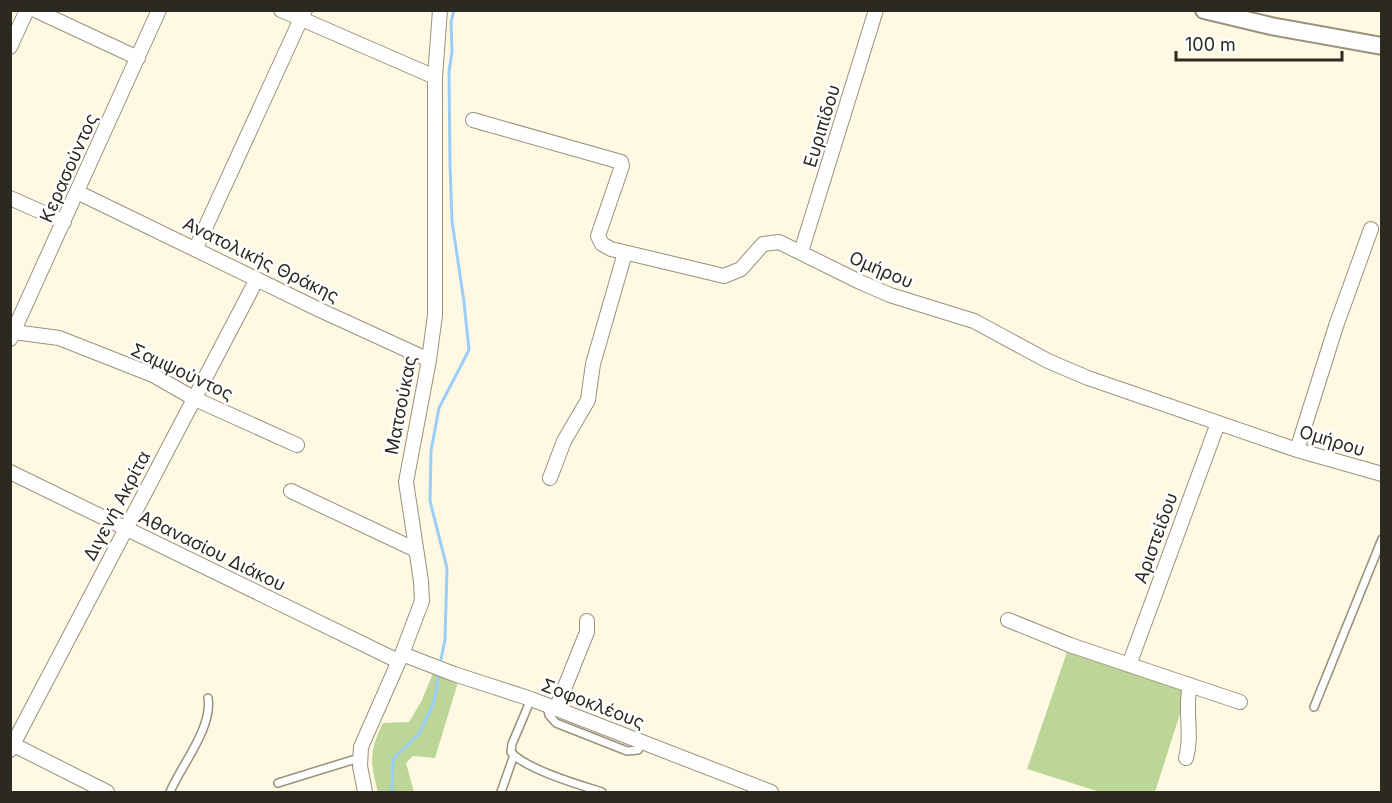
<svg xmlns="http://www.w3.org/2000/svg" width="1392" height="803" viewBox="0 0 1392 803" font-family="Inter,sans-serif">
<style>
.green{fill:#bcd698}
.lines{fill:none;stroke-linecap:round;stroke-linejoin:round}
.stream{stroke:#9acef8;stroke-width:3}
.service-casing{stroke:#98927e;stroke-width:10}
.minor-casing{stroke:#98927e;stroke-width:16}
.tertiary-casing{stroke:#98927e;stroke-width:20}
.service{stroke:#fff;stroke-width:7}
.minor{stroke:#fff;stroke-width:14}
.tertiary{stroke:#fff;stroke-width:16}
.labels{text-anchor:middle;stroke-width:5;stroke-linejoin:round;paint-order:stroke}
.street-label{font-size:18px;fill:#2c2921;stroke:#fff}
</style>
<rect width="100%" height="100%" fill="#fff9e3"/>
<path class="green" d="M1067,652L1187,692L1155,792H1100L1027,769Z
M433,673L458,682L435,758L413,756L406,763L414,792H378C370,763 369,751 383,723L409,722L422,700Z"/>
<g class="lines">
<path class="stream" d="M441,659L445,640L447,568L430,501L431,451L439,408L469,350L464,302L452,221L450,164L449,72L452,52L451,22L454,10
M392,792L393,759L419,734L434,702L438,678"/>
<g class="service-casing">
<path id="service" d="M531,699L512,744L511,752C525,769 580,785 602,792
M547,705L549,715L556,723L627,751L638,750L642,743
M1314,707L1382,539
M278,783L359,758
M170,792C181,766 213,727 208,698
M501,792L514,755"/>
</g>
<g class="minor-casing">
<path id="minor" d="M35,10L138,58
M281,10L435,77
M10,47L27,10
M473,120L621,162L622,166L598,236L602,244L611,249L724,276L741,269L763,244L779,242L860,282L890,295L974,321L1048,361L1088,378L1297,450L1382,474
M77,192L322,311L429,360
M10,198L64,222
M196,248L305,10
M801,252L876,10
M14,332L59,338L153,375L195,399L297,445
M10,339L159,10
M1297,450L1336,326L1371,229
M10,472L398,661
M550,478L564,441L588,400L593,364L625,253
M291,491L416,550
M1008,620L1070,645L1240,702
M402,654L454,674L531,699L771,792
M1129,665L1218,423
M556,709L587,632V621
M10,743L107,792
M10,750L257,279
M1186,758C1193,734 1184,710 1190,685
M365,792L360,766L361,747L402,654L422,601L421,581L406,482L429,360L435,315V77L440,10"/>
</g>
<g class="tertiary-casing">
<path id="tertiary" d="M1204,10L1271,26L1382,46"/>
</g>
<use href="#service" class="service"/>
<use href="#minor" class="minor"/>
<use href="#tertiary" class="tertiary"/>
</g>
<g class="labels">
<g class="street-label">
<text transform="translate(822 126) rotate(-73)" y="6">Ευριπίδου</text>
<text transform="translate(69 168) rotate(-66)" y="6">Κερασούντος</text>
<text transform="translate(261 260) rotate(26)" y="6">Ανατολικής Θράκης</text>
<text transform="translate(881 270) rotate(23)" y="6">Ομήρου</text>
<text transform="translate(182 372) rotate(25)" y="6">Σαμψούντος</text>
<text transform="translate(401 405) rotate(-79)" y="6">Ματσούκας</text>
<text transform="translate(1332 441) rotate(17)" y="6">Ομήρου</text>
<text transform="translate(117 506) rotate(-62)" y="6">Διγενή Ακρίτα</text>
<text transform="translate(1156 538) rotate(-70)" y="6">Αριστείδου</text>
<text transform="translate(212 551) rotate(26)" y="6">Αθανασίου Διάκου</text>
<text transform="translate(593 704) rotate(21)" y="6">Σοφοκλέους</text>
</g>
</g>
<rect width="1392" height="803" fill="none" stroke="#2c2921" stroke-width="24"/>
<path d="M1176 51v9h166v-9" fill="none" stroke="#2c2921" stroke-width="3"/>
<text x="1185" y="51" font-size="18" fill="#2c2921" stroke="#ffffff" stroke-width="4.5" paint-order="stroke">100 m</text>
</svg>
